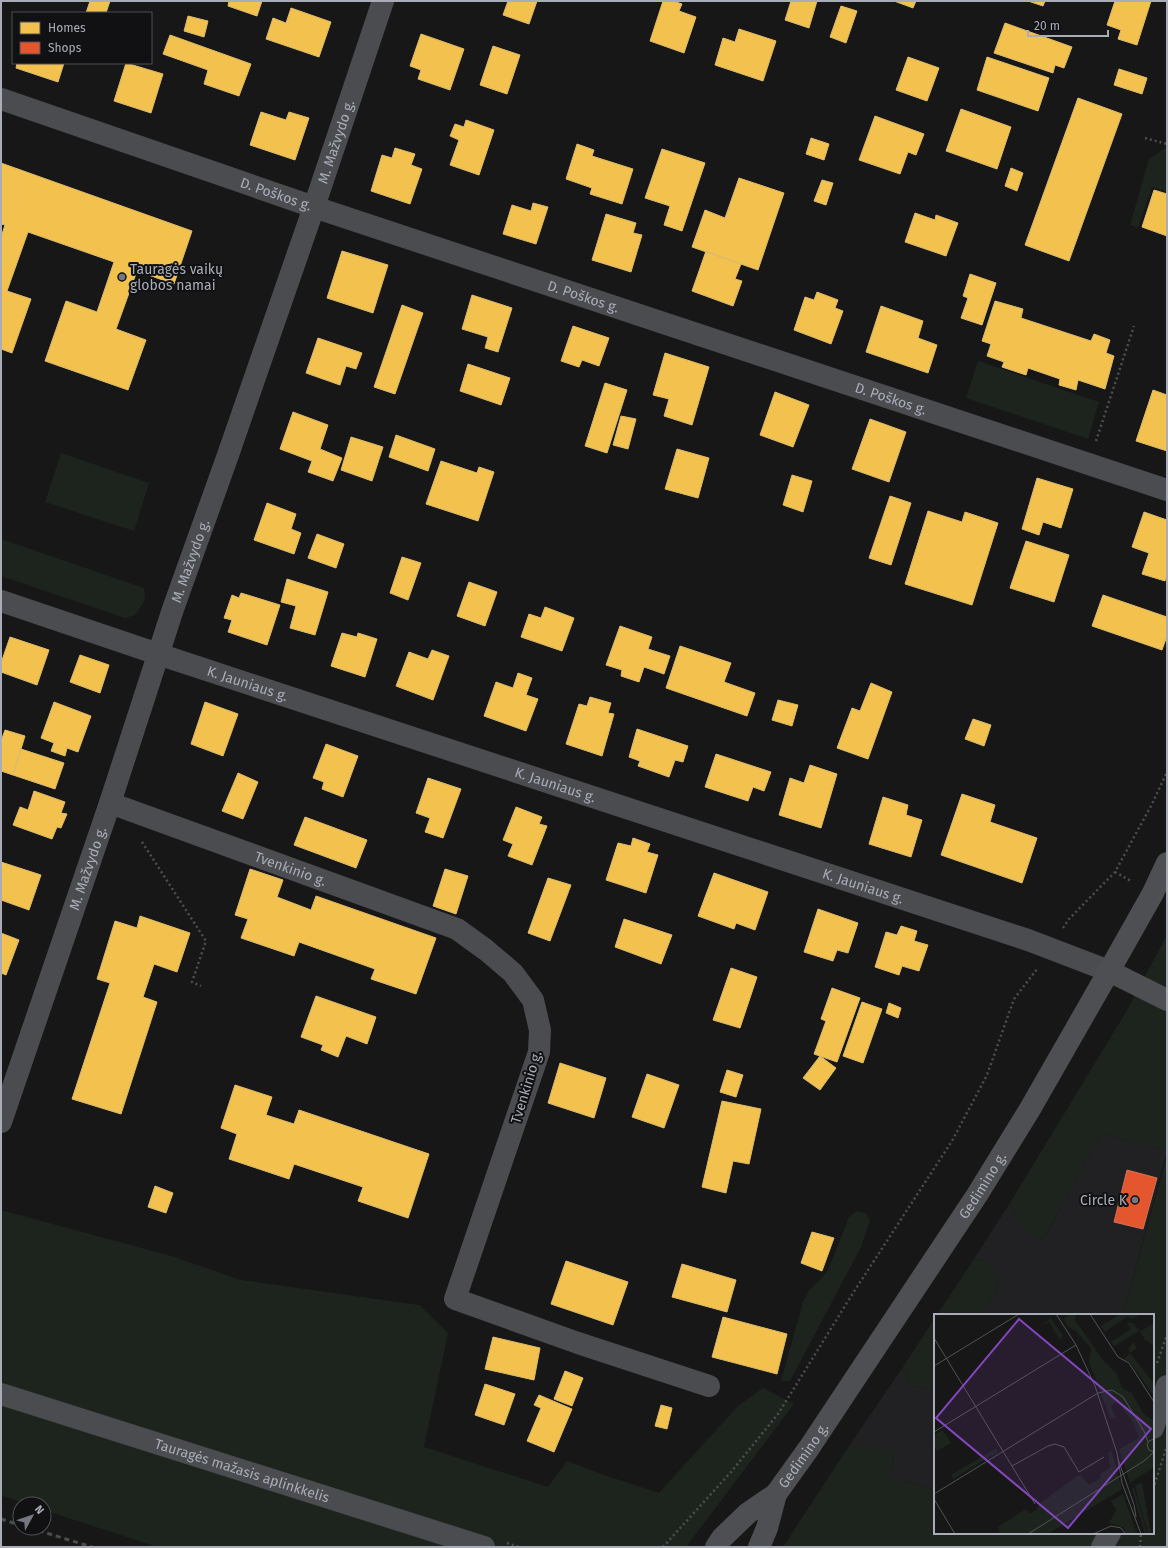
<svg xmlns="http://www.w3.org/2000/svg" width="1168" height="1548" viewBox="0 0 1168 1548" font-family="'Fira Sans',sans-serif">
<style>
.built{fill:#212123}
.green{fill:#1d241e}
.homes{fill:#f2c14e;stroke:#dcbb6e}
.shops{fill:#e4572e;stroke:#d27157}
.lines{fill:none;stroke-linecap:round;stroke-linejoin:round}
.path{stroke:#4d4e52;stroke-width:2.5;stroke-dasharray:2 3;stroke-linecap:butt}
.minor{stroke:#4b4c50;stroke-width:22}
.major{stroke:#4d4f52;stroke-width:22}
.rail{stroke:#4b4c4f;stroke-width:3;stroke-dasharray:5 4;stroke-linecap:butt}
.poi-dot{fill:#757880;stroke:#111113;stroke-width:1.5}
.labels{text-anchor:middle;stroke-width:4;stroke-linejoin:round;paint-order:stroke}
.street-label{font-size:14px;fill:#a8adb8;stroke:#111113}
.poi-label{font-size:14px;fill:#a8adb8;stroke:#111113;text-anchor:start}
.inset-road{fill:none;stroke:#515357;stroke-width:1}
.view{fill:#8446be;fill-opacity:0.15;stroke:#8446be;stroke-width:2}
.inset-edge{fill:none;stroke:#a8adb8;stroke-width:2}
</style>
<rect width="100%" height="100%" fill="#171717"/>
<path class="built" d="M1101,1133L1167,1151L1123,1315H983L1000,1283L983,1260L974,1259L1010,1203L1022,1227L1043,1241Z
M903,1367L910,1385L929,1389L935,1384V1490L889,1477L895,1453L849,1446Z"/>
<path class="green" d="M1167,147V192L1152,187L1138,228L1130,225L1149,159Z
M978,361L1099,402L1088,439L966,398Z
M61,453L149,483L134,531L45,502Z
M1,539L144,588L145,600L135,615L125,618L1,576Z
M1167,935V1151L1101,1133L1043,1241L1022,1227L1010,1203L1126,1012Z
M1167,1155V1547H783L849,1446L895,1452L889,1477L935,1490V1533H1153V1315H1123Z
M1,1210L171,1256L241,1280L419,1305L448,1333L424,1447L548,1487L567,1461L601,1474L659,1493L738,1406L763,1388L794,1404L686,1547H157L44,1510V1504H27L1,1495Z
M857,1211L866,1213L870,1220L861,1247L790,1381H781L803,1302L810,1289L822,1278L829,1268L849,1217Z
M974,1259C991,1261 994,1268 1000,1283L983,1315H937Z
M935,1318V1384L929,1389L910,1385L903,1367Z"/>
<path class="homes" d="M90,1H110L106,13H86Z
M229,1H262L257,16L228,6Z
M508,1H537L529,24L503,15Z
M663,1H673L682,4L679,11L696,17L684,53L650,41Z
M791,1H817L809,28L785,20Z
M894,1H916L913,8Z
M1028,1H1045L1043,6Z
M1115,1H1151L1137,45L1118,39L1121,30L1107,25Z
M841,6L857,11L846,43L830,37Z
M291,8L331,22L319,57L266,39L273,18L286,23Z
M188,16L208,21L204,37L184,31Z
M1005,23L1072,47L1064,68L1055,65L1053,73L994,53Z
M739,29L776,41L763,81L715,65L723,38L735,42Z
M421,34L464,49L450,90L418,79L421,70L410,66Z
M170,35L251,64L239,96L204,84L208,70L163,54Z
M493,46L520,55L507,94L480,85Z
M908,57L939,68L927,101L896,90Z
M987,57L1049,78L1038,111L977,90Z
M17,63H64L58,82L16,68Z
M126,63L163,74L151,113L114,101Z
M1119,69L1147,78L1142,94L1114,85Z
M1078,98L1122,114L1069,261L1025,245Z
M961,109L1011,127L997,169L946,151Z
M261,112L286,120L289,112L309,118L295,160L250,145Z
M875,116L924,134L916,155L908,152L900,174L859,160Z
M466,120L494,130L479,175L450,165L459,140L450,136L455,124L464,127Z
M811,138L829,144L824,160L806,154Z
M577,144L594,150L592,156L633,169L622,204L590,194L592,188L566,179Z
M395,148L415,154L411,165L422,169L410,204L371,191L382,155L392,158Z
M662,149L705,163L682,231L664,225L670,206L645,198Z
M1,163L192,231L174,284L137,271L116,329L146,340L128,390L45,361L66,301L97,312L114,262L28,232L7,291L31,299L12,353L1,349V237L5,225L1,224Z
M1011,168L1023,173L1017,191L1005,186Z
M739,178L784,193L758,270L692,247L705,210L725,218Z
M822,180L833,183L826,205L814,201Z
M1154,190L1167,194V236L1142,227Z
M533,203L548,207L536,244L503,234L512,205L531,211Z
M915,213L935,220L936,215L958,223L946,256L905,242Z
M606,214L636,223L633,233L642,235L631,272L592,260Z
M342,251L388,265L373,313L327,298Z
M706,251L741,264L735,279L742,281L733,306L692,291Z
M970,274L996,283L982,325L961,318L968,298L963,296Z
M817,292L838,300L835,308L843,311L831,344L794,330L805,297L814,300Z
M472,295L512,308L498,352L485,348L488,337L462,329Z
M995,301L1023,309L1021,318L1091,341L1094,334L1110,340L1106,353L1114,356L1105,389L1078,380L1076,390L1059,385L1060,379L1028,368L1026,375L1002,367L1004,362L987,356L991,344L982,341Z
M402,305L423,313L395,394L374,387Z
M881,306L923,321L918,338L937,345L928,373L866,352Z
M573,326L609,338L599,366L582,360L579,367L561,361Z
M318,338L362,353L356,369L346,366L340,385L306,373Z
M665,353L709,367L692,425L664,416L669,399L653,395Z
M468,364L510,378L501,405L460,391Z
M605,383L627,390L607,453L585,446Z
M1153,390L1167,395V451L1136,441Z
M775,392L809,405L793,447L760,435Z
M293,412L328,425L320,449L342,458L333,481L308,472L312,461L280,449Z
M621,416L636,419L628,449L613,445Z
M870,419L906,432L889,482L852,469Z
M396,435L435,449L428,471L389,457Z
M351,437L383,447L372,481L341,470Z
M677,449L709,458L698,498L665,489Z
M441,461L477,473L479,467L494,472L478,521L426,504Z
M792,475L812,481L803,512L783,505Z
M1037,478L1073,489L1061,528L1043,522L1039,535L1022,529Z
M890,496L911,503L891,565L869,558Z
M267,503L296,514L291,529L301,533L294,554L254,540Z
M928,511L962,522L965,512L998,523L972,605L905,584Z
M1144,512L1167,520V574L1165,581L1142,574L1149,553L1132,547Z
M317,534L344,544L336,568L308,558Z
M1026,541L1069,555L1054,602L1010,588Z
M402,557L421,563L408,600L390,593Z
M287,579L328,592L315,635L290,628L296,606L281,602Z
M469,582L497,592L485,626L457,616Z
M241,593L280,605L267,645L228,632L232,620L224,618L232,595L239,598Z
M1103,595L1167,617V636L1162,650L1092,626Z
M545,607L574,618L562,651L521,637L529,614L541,618Z
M620,626L652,637L648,649L670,656L664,674L644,667L639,682L621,676L622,670L606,665Z
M342,633L357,637L358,633L377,639L365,677L331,666Z
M10,637L49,650L37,685L1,672V663Z
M680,646L731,663L724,682L755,693L747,716L666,688Z
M432,650L449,656L433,700L396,686L409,652L428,659Z
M80,655L109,665L100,693L70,682Z
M518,673L532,678L526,695L538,699L526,731L484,716L496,682L513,688Z
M871,683L892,692L868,759L837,748L852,708L860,711Z
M590,697L611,703L608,713L614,714L602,756L566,744L579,704L587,706Z
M778,700L798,705L792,726L772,720Z
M54,702L91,716L78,752L67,748L65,756L51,751L54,743L41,738Z
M205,702L238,714L223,756L191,744Z
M973,719L991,725L984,746L965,739Z
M637,729L688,746L683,762L675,760L669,777L638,766L640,761L629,757Z
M5,730L25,736L13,775L1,771V741Z
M326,744L358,756L343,797L322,789L324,782L313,778Z
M21,749L64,763L55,789L13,775Z
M716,754L771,772L764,791L753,787L748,801L705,787Z
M810,765L837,774L821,828L779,815L790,778L804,783Z
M238,773L258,782L243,819L222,811Z
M428,778L461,789L443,838L425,832L430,818L416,813Z
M34,791L65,802L61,813L67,814L61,828L57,827L52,839L13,825L20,807L28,810Z
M962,794L995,805L990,822L1037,838L1022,883L941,855Z
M883,797L908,805L906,815L922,820L911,857L869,844Z
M516,807L542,817L539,824L547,826L532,865L508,856L513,844L503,840Z
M305,817L367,840L356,868L294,845Z
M633,838L650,844L647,852L658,855L646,893L606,880L618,843L631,846Z
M1,862L41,875L29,910L1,900Z
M250,869L283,880L277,897L311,910L316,896L436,938L416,994L371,979L375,969L299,942L294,956L241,938L248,919L235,915Z
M445,869L468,876L456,914L433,906Z
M714,873L768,892L755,930L736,923L734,929L698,916Z
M548,878L571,885L550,941L528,933Z
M818,909L858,923L848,953L837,950L833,961L804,952Z
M140,916L190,933L177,972L154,964L143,997L157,1002L121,1114L72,1099L110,983L97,979L115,921L137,928Z
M624,919L672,935L661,964L615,947Z
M901,926L917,931L914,941L928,945L919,971L902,966L899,975L875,967L886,932L897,935Z
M1,933L19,940L6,975L1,973Z
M731,968L757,977L740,1028L713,1020Z
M832,988L860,998L837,1062L814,1054L826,1021L821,1019Z
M316,996L376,1017L367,1044L346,1036L338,1057L321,1050L323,1045L301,1037Z
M862,1002L882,1009L863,1063L843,1056Z
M889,1003L901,1008L898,1018L886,1013Z
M820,1056L836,1068L820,1090L803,1078Z
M560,1063L606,1078L594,1118L548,1103Z
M727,1070L743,1075L736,1097L720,1092Z
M647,1074L679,1085L664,1128L632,1117Z
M235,1085L272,1097L266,1115L294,1124L299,1110L429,1154L408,1218L358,1201L363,1187L294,1164L289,1179L229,1159L237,1134L221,1128Z
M722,1101L761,1109L749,1164L733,1161L726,1193L702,1187Z
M155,1186L173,1193L166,1213L148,1207Z
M812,1232L834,1238L822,1271L801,1263Z
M566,1261L628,1282L613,1325L551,1304Z
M682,1264L736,1280L727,1312L672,1297Z
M723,1317L787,1334L777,1374L712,1357Z
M493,1337L540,1348L534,1380L485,1369Z
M565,1371L583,1378L572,1406L554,1399Z
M485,1384L515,1394L504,1425L475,1415Z
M539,1395L572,1409L554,1452L527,1441L541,1408L534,1405Z
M661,1405L672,1408L667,1429L655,1426Z"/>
<path class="shops" d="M1127,1170L1157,1178L1143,1229L1114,1222Z"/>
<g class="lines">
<path class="path" d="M1145,138L1167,144
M1096,441L1134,326
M142,842L206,941L192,982L201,986
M1115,872L1131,881
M1063,928L1069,919L1115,872L1152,804L1167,772
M1157,1363L1167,1335
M1153,1489L1166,1449
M507,1543L519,1547
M663,1547L731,1472L778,1414L853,1293L952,1141L987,1075L1014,999L1037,969
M1140,1547L1141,1533"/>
<g class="minor">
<path id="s1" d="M1,99L314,207L1167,490"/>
<path id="s2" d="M1,601L158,654L1028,940L1109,971"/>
<path id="s3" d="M110,803L457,929L486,950L513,973L533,1000L540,1030L539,1052L455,1299L578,1343L709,1386"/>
<path id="s4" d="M1,1122L110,803L173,609L228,455L314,207L383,1"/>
<path id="s5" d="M1,1394L484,1547"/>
</g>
<g class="major">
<path d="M1109,971L1167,1000"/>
<path d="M1153,1428L1167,1386"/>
<path id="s6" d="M716,1547L722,1538L748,1513L776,1494L809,1448L884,1335L977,1195L1030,1109L1109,971L1153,893L1167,863"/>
<path d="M759,1547L767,1528L776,1494"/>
<path d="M1102,1547L1110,1533"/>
</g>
<path class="rail" d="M1,1519L20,1525
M30,1528L92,1547"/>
</g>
<g class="poi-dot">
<circle cx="122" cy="277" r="4"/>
<circle cx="1135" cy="1200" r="4"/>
</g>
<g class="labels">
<g class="street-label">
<text dy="5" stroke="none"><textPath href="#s4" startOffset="1036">M. Mažvydo g.</textPath></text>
<text dy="5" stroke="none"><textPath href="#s1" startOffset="291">D. Poškos g.</textPath></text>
<text dy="5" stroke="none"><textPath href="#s1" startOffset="615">D. Poškos g.</textPath></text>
<text dy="5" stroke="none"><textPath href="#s1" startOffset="939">D. Poškos g.</textPath></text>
<text dy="5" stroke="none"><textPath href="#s4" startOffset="592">M. Mažvydo g.</textPath></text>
<text dy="5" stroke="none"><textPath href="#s2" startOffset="260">K. Jauniaus g.</textPath></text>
<text dy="5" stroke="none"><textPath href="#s2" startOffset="584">K. Jauniaus g.</textPath></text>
<text dy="5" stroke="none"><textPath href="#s4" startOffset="268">M. Mažvydo g.</textPath></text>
<text dy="5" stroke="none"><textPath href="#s3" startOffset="192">Tvenkinio g.</textPath></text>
<text dy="5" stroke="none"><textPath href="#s2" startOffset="908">K. Jauniaus g.</textPath></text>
<text transform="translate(526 1087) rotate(-73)" y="5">Tvenkinio g.</text>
<text dy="5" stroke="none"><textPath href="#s6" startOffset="452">Gedimino g.</textPath></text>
<text dy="5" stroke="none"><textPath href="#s6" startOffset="128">Gedimino g.</textPath></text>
<text dy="5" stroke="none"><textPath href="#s5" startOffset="253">Tauragės mažasis aplinkkelis</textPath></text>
</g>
<g class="poi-label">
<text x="130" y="274">Tauragės vaikų<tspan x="130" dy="16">globos namai</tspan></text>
<text x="1127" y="1205" text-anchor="end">Circle K</text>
</g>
</g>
<g transform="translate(934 1314)">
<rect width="220" height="220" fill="#171717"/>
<path d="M135,0H142L141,6L169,46L183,60L188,74L198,79L209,99L220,107V153L196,169L185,135L205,124L199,108L183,87L177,92L182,104H176L155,48L157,35L143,18L133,12L130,5ZM186,0H208L197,5L194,2L171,18L167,12ZM117,4L129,22L126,26L115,8L108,11ZM201,8L207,17L220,9V32L211,26ZM193,9H199L205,17L180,32L177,28L197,15ZM199,28L203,34L196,39L220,70V82L196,48L190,45L196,39L194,35ZM9,116L17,129L3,137L0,132V121ZM62,134L64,138L19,165L17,161ZM178,137L188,175L114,220H66L64,213L92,195L96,200L102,196L105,190L143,162L147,161L155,171L167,164L166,160L176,154L174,138ZM208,168L217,220H214L201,172ZM200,173L207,198L213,220H211L198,175ZM189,180L203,220H194L189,213L175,209L182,196L177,187Z" fill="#1d241e"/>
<path class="inset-road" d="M122,0L142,31L161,72L183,139L188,169L207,220M156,0L184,43L195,49L220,88M0,24L101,190M0,52L85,0M164,79L178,76L189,83L210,117L214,128M0,118L142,31M220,125L215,127L213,131L215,136L220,138M184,145L200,191L202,203M78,152L114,132L121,130L130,133L145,158L170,143M0,180L164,79M0,185L21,220M94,220L210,147L220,138M159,220L177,212L187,214L192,220"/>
<path class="view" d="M85,5L217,115L134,214L2,104Z"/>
<rect width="220" height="220" class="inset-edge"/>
</g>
<rect width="1168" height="1548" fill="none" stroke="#a8adb8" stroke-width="4"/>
<rect x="12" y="12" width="140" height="52" fill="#111113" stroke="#4d4f55"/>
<rect x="20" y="22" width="20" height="12" fill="#f2c14e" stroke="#4d4f55"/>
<text x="48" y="32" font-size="12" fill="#a8adb8">Homes</text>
<rect x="20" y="42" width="20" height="12" fill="#e4572e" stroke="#4d4f55"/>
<text x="48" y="52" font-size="12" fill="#a8adb8">Shops</text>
<g transform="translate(32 1516) rotate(50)"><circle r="19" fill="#111113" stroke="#4d4f55"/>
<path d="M0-3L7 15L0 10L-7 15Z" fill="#757880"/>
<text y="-6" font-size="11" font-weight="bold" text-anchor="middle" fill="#a8adb8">N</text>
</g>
<path d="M1028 30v6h80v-6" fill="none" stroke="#a8adb8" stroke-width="2"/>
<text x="1034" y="30" font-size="12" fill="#a8adb8" stroke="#111113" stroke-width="3" paint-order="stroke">20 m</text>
</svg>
